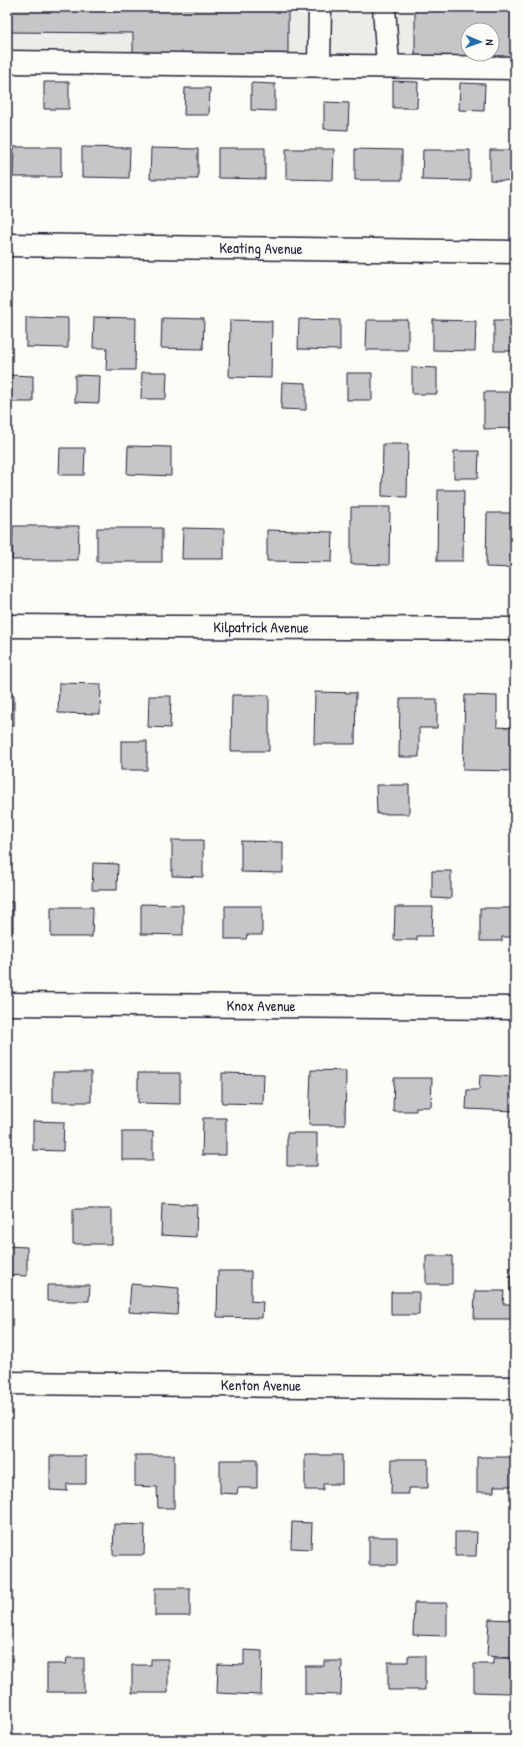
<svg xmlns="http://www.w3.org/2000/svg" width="522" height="1747" viewBox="0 0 522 1747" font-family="'Patrick Hand',sans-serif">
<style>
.built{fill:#ecece9;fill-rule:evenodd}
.building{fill:#c6c6c8;stroke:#22223b;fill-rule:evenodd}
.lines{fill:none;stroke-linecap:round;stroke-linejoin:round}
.minor-casing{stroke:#22223b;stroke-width:25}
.minor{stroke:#fdfcf7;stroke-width:22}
.labels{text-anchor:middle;stroke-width:3.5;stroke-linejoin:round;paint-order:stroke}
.street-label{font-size:15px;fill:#22223b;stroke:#fdfcf7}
</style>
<rect width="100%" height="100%" fill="#fdfcf7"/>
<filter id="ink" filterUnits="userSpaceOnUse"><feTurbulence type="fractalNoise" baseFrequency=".025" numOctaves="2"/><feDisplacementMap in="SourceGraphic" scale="8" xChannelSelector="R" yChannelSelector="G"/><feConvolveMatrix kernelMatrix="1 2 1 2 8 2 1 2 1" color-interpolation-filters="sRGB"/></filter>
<g filter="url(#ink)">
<path class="built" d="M7,7H515V81L7,75ZM468,30H492V54H468Z"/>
<path class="building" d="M7,7H288V58L133,57V33L7,32Z
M415,7H515V57L415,56ZM468,30H492V54H468Z
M393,81L418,82L417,108H393Z
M44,82H69V109H44Z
M251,83L275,84V111L251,110Z
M460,83L485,84L484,111L459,110Z
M185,88H210L209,115H184Z
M324,102L349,103L348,130L324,129Z
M14,147H61V177H13Z
M82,147L130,148L129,178L82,177Z
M151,148L198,149V179H150Z
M218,148H265V179L218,178Z
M286,149H334L333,180L286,179Z
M355,149L402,150V180H355Z
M423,150H470V181L422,180Z
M490,150H515V181L490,180Z
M26,317L68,318V348L26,347Z
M94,317L136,318L135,370H106L107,348H93Z
M162,318L204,319L203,349L161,348Z
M299,319L340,320V350L298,349Z
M230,320L272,321L271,378L229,377Z
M367,320H408V350H366Z
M433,320L476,321L475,351L433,350Z
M494,320H515V351H494Z
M412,367L437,368V394H412Z
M142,372H167L166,399H141Z
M347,373H372V400H347Z
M9,375L33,376V402H8Z
M75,375L100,376L99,403L75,402Z
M282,382L306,383V410L281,409Z
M484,392H513V428L484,429Z
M383,444H408L407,497L382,496Z
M128,446L171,447V476L127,474Z
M60,448H85L84,475H59Z
M454,451H479L478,478H454Z
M438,490H464L463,561H437Z
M351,507H390L389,565L351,564Z
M487,513H515V568L486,567Z
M13,526H79L78,560H12Z
M97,528H162V562H97Z
M183,528L224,529V559H182Z
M267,530L333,532L332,562L267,561Z
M59,683L101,684L100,714L58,713Z
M315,692L356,693L355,744H314Z
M7,695H14V726H7Z
M232,695H269V751H231Z
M465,695L497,696V727L515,728V771L463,770Z
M149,696H171L170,728L148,727Z
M400,699H437V728H419V757H399Z
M121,741H147V770H121Z
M376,785H409V814H377Z
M172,840H203V877L172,876Z
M241,841L283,842V873L241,872Z
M93,863L118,864L117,890H92Z
M432,871H451V899L432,898Z
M7,902H13V932H7Z
M141,904L183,905V935L141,934Z
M225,906H262V935H247L246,939H225Z
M51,907H93L92,937H51Z
M395,907H433L432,936H417V940H394Z
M480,908H515V937H502V941H480Z
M311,1070L346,1071L345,1125H309Z
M53,1072H91V1102H53Z
M138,1073H180V1104L138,1103Z
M222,1073L264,1074L263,1104L222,1103Z
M480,1075L515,1077V1111L466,1109L467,1090H479Z
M394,1078H432L431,1107H416V1111H393Z
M203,1118H226V1155H202Z
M33,1121L64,1122L63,1151L33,1150Z
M122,1132H153V1160H122Z
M287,1133H317V1166H287Z
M162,1203L197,1205L196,1237L161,1235Z
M73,1209H112V1244H73Z
M7,1246L27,1247V1276L7,1275Z
M426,1256H452V1284H426Z
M510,1267H515V1292H510Z
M218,1271H251V1301L263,1302L262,1318L217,1317Z
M131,1284L179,1288L177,1315L129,1312Z
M47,1285H90L89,1301H47Z
M475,1291H504L503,1304H515V1319H474Z
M391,1292H419V1315H391Z
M135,1455H174V1508H158L157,1487L135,1486Z
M305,1455H342V1484H323V1490H305Z
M50,1456H86V1484H67V1491L50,1490Z
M477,1457H513V1486H494V1492H477Z
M392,1459H428V1488H408L409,1494H391Z
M220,1460H257V1488H238L237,1494L220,1493Z
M292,1522L312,1523L311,1549L291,1548Z
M114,1524L145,1525L144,1555H113Z
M455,1532H477L476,1556H455Z
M369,1537H397V1565H369Z
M155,1588H190V1616H155Z
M414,1603H447V1636L413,1635Z
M489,1619L513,1620L512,1658L487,1656Z
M244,1650L262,1651L261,1695L217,1693L218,1664L244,1665Z
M408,1656H425V1690H388V1662H408Z
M67,1658H84V1692H47V1664H66Z
M493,1658H510V1693L474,1692V1664H493Z
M151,1659H168V1693H132V1665H151Z
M324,1661H342L341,1695L305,1694V1666H324Z"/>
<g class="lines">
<g class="minor-casing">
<g id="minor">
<path d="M384,7L388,66"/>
<path d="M7,62L515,68"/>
<path d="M319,65L320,7"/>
<path id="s1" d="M7,245L515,252"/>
<path id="s2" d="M7,626L515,629"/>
<path id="s3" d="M7,1004L515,1008"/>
<path id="s4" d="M7,1383L515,1388"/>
</g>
</g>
<use href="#minor" class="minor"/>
</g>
</g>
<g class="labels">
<g class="street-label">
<text dy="5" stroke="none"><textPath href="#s1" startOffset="254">Keating Avenue</textPath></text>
<text dy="5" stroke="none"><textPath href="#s2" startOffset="254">Kilpatrick Avenue</textPath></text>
<text dy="5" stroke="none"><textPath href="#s3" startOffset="254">Knox Avenue</textPath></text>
<text dy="5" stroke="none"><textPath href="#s4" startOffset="254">Kenton Avenue</textPath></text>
</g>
</g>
<rect width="522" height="1747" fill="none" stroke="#fdfcf7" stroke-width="24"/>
<rect x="12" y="12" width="498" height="1723" fill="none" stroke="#22223b" stroke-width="1.5" filter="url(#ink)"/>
<g transform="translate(480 42) rotate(92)"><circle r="19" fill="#fdfcf7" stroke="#a5a5ac"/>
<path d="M0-3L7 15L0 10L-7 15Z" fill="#1f6fb2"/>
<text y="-6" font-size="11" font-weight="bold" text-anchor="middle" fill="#22223b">N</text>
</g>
</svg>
